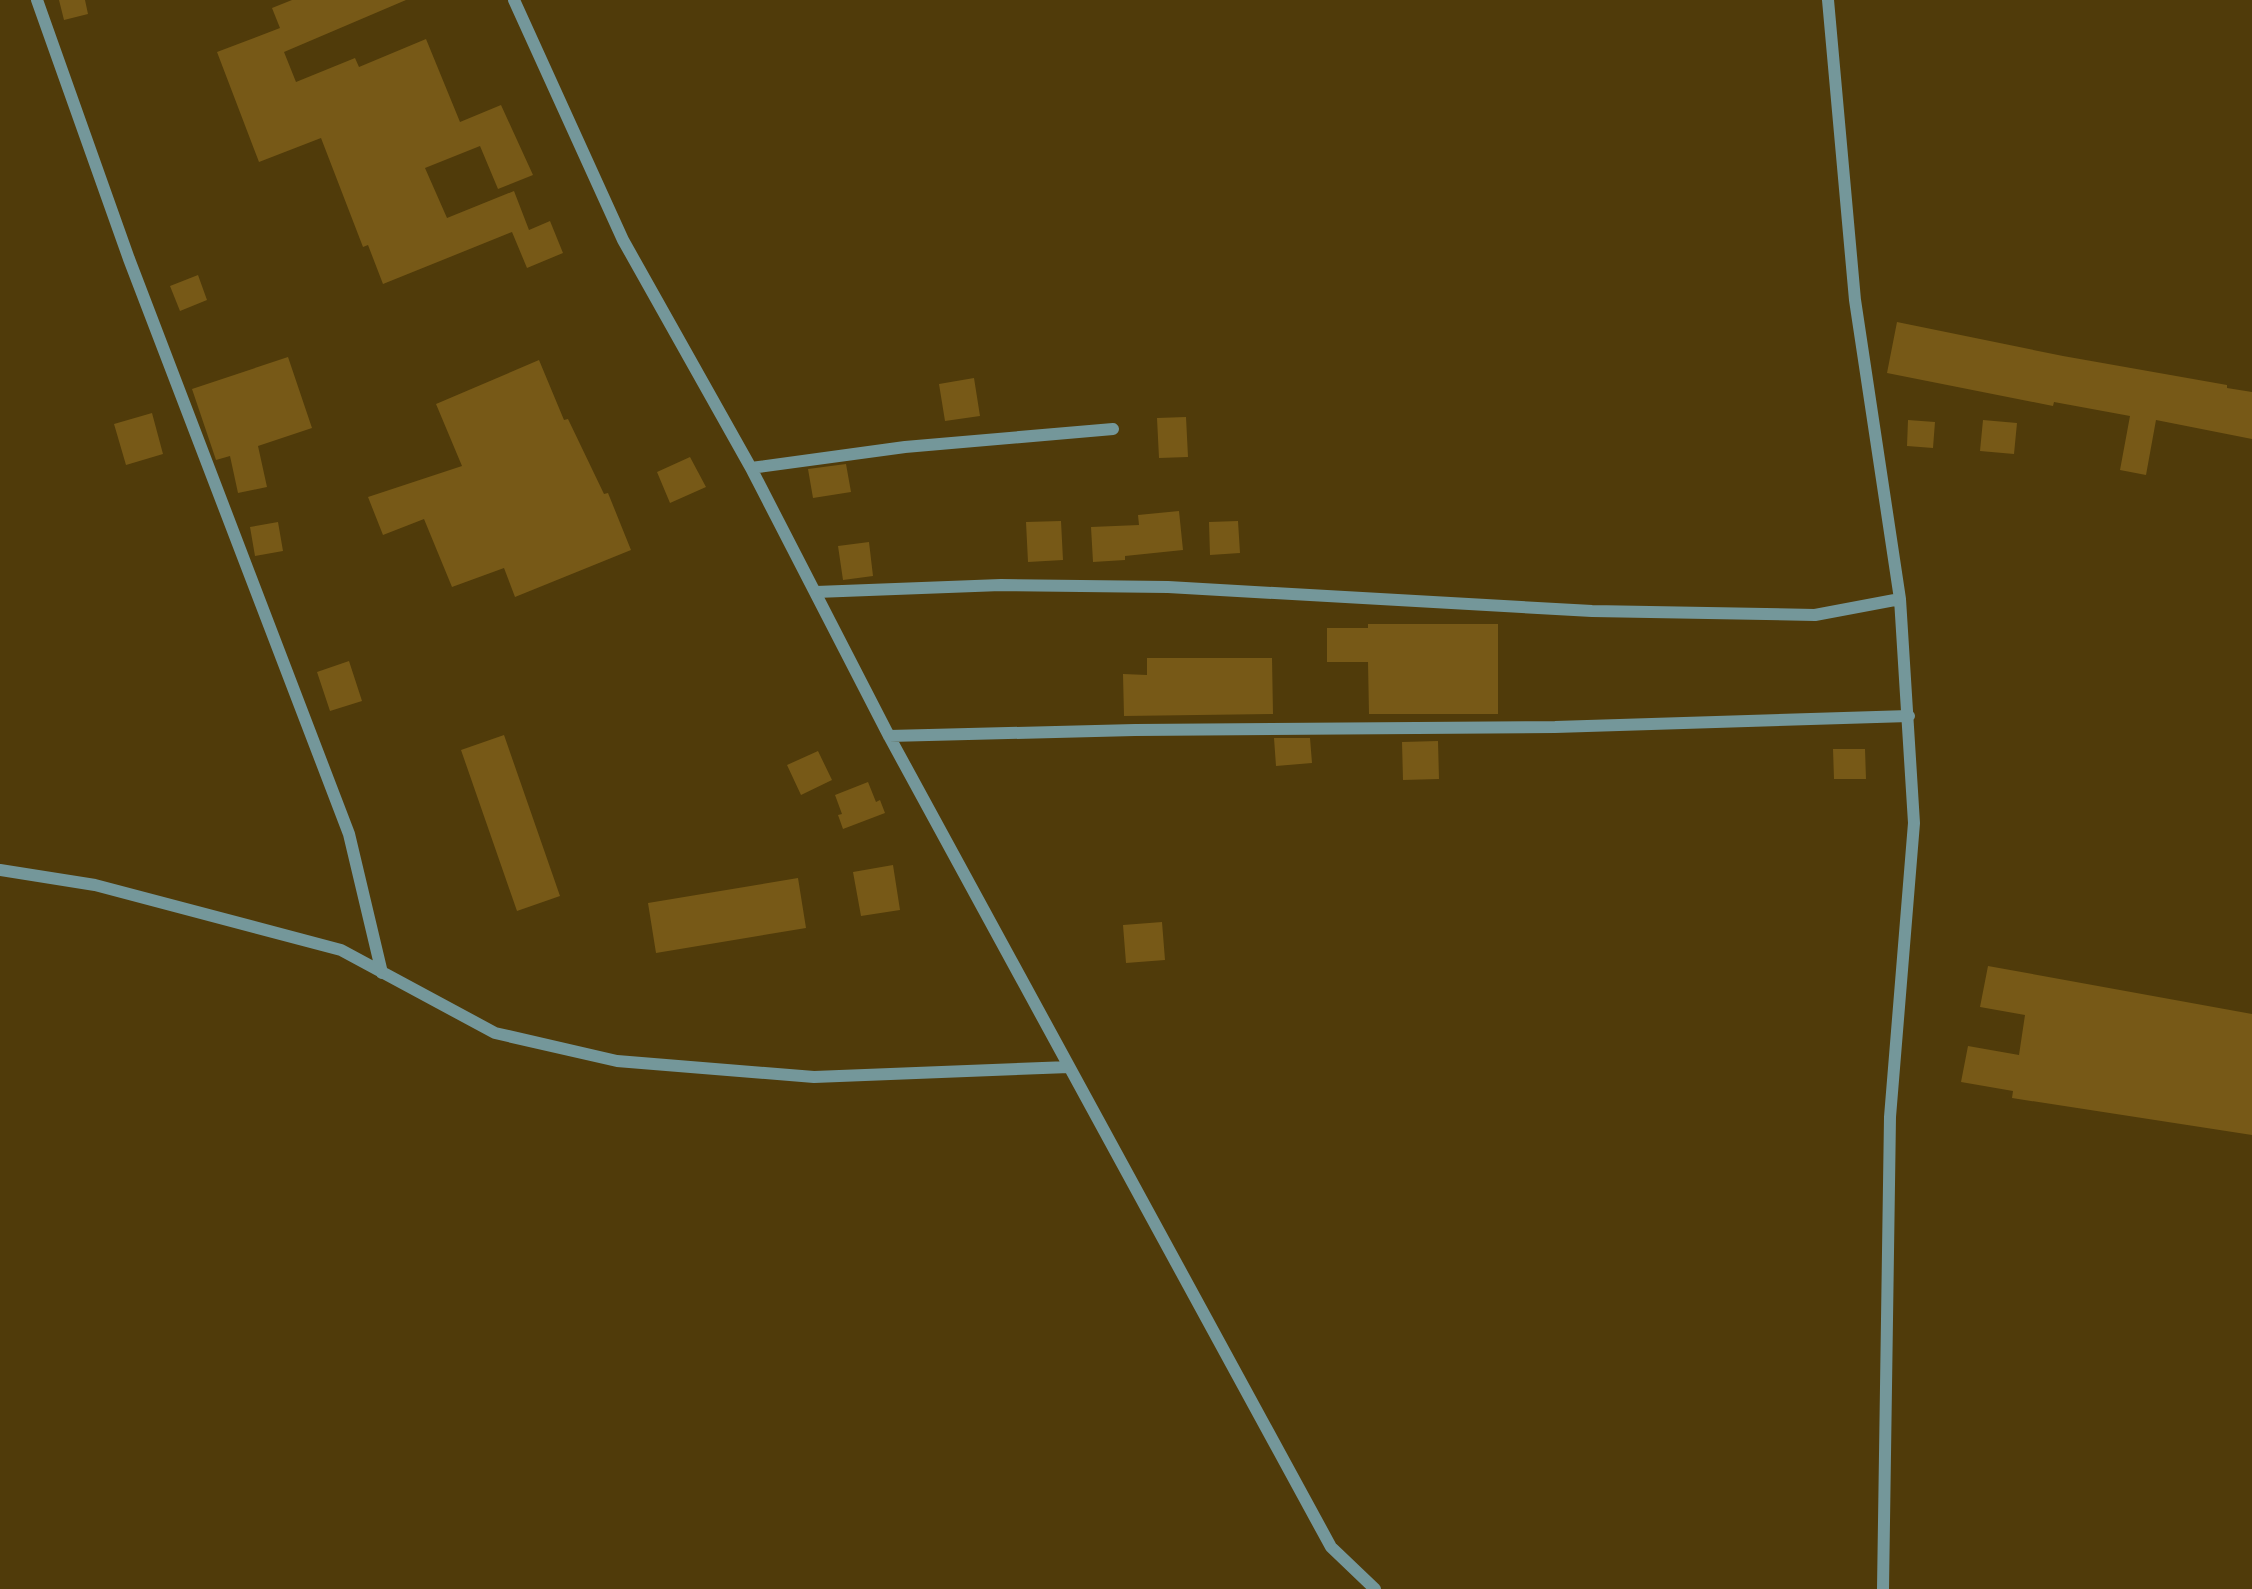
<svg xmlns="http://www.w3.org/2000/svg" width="2252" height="1589" viewBox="0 0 2252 1589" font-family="Lato,sans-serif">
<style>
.building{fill:#775917}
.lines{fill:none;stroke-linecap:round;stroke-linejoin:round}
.minor{stroke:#74979a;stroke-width:12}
</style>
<rect width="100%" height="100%" fill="#503b0a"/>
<path class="building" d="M59,0H85L88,14L64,20Z
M292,0H406L284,52L296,82L355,58L359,67L426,39L460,122L501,105L533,175L498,189L480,146L425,168L447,218L514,191L529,230L550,221L563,253L527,268L512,232L383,284L368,245L363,247L321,138L259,162L217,52L280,28L272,8Z
M198,275L207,300L180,311L170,286Z
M1897,322L2063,356L2227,385V388L2252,392V439L2156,420L2146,475L2120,470L2130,416L2054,402L2053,406L1887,373Z
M288,357L312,428L258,446L267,487L238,493L230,456L216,460L192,389Z
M539,360L564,420L568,419L604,494L608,493L631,550L515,597L504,568L452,587L424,519L383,535L368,497L462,466L436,404Z
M974,378L980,416L945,421L939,384Z
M152,413L163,454L126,465L114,424Z
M1186,417L1188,457L1159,458L1157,418Z
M1908,420L1935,422L1933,448L1907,446Z
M1983,420L2017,423L2014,454L1980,451Z
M690,457L706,487L670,503L657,472Z
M846,464L851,492L813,498L808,469Z
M1179,511L1183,550L1125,556V560L1093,562L1091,527L1139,525L1138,515Z
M1061,521L1063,560L1028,562L1026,522Z
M1238,521L1240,553L1210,555L1209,522Z
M278,522L283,551L255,556L250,527Z
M869,542L873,576L843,580L838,546Z
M1368,624H1498V714H1369L1368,662H1327V628H1368Z
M1147,658H1272L1273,714L1124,716L1123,674L1147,675Z
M349,661L362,701L330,711L317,672Z
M504,735L560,896L517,911L461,750Z
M1274,738H1310L1312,763L1276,766Z
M1438,741L1439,779L1403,780L1402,742Z
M1833,749H1865L1866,779H1834Z
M818,751L832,780L801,795L787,765Z
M868,782L876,802L880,800L885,813L843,829L838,815L842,814L835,795Z
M893,865L900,910L861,916L853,872Z
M798,878L806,928L656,953L648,903Z
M1162,922L1165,960L1126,963L1123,925Z
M1988,966L2252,1014V1135L2012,1098L2013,1091L1961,1082L1968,1046L2019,1055L2025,1015L1980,1007Z"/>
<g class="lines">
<path class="minor" d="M37,0L129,259L349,834L382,973
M514,0L623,240L751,468L889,736L1331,1547L1375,1589
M1828,0L1855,300L1900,599L1914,823L1890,1117L1883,1589
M751,468L905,447L1113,429
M816,592L1001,585L1168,587L1592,611L1815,615L1900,599
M889,736L1135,730L1555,727L1909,716
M0,870L95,885L341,950L495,1033L617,1061L814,1077L1069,1067"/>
</g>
</svg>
